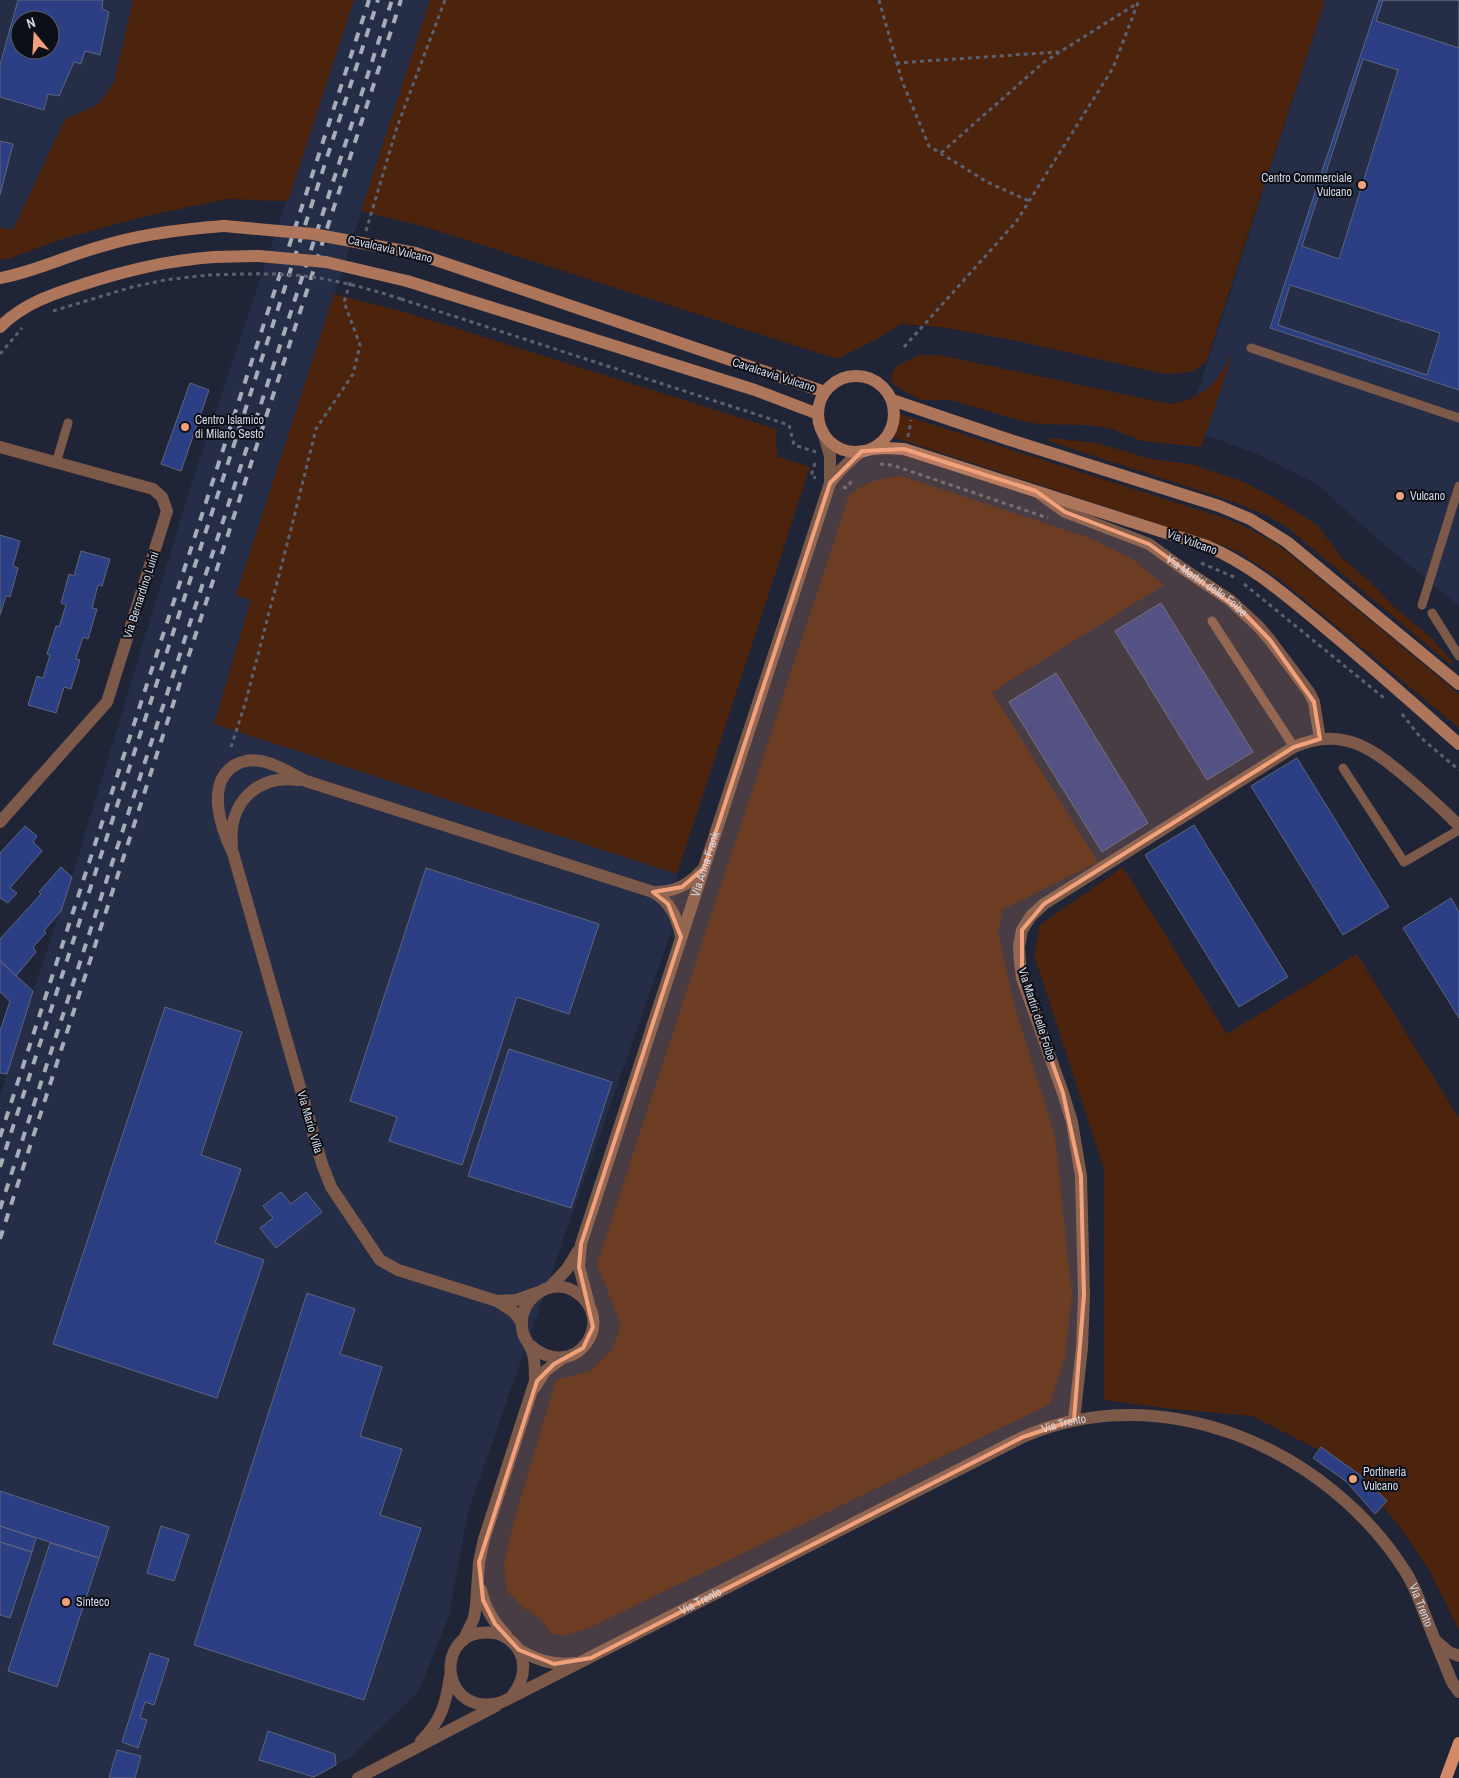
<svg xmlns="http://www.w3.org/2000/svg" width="1459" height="1778" viewBox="0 0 1459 1778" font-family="'Archivo Narrow',sans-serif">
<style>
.built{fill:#252e46;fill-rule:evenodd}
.green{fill:#4c230d}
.building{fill:#2c3f84;stroke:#5e667c;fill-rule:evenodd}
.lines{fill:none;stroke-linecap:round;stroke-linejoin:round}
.path{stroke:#5b6171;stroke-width:3;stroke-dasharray:4 4;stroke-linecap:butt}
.lane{stroke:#7c5948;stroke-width:9}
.street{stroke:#7c5948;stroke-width:12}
.secondary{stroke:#ad755a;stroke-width:12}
.primary{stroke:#d28a68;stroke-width:12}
.rail{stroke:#a7acb9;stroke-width:4;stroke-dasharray:9 9;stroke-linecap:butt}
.path-bridge{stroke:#5b6171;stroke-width:3;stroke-dasharray:4 4;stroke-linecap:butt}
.secondary-bridge{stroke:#ad755a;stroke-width:12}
.marked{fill:#f1a17b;fill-opacity:0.2;stroke:#f1a17b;stroke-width:4;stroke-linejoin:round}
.poi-dot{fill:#f1a17b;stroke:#0c0f17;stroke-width:2}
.labels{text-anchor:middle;stroke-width:4;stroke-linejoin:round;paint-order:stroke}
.poi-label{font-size:12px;fill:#d3d8e4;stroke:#0c0f17;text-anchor:start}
.street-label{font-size:12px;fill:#d3d8e4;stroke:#0c0f17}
</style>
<rect width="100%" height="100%" fill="#1f2537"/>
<path class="built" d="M0,0H133L114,82L98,105L65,119L13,230L0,227ZM20,20H50V50H20Z
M354,0H430L237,595L251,599L214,724L677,874L671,932L468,1512L449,1616L419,1691L350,1758L312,1778H0V1096L33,991L72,877L193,479Z
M1323,0H1459V606L1374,536L1318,485L1257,454L1186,428L1323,7Z"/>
<path class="green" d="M133,0H354L288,201L227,199L146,216L62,239L8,259H0V227L13,230L65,119L98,105L114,82Z
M430,0H1323V7L1206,362L1191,372L1165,374L1017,341L941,327L901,324L873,341L837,359L426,227L361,211Z
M334,294L401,311L776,429L777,456L810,467L677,874L214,724L251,600L236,595Z
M1233,354L1201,447L1143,441L1108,428L1086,425L1039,424L1018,420L951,400H921L897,387L892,383L891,376L895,368L906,361L920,355H939L1170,404C1206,398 1215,383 1233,354Z
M900,414L1230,520C1254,530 1275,542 1295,558L1459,694V728L1281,580L1240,553L1220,544L893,437L898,428Z
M1050,438L1097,443L1151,459L1191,464L1244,482L1275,498L1318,526L1341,557L1369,581L1394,607L1429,636L1453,662L1450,664L1288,528L1268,516L1231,501L1048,441Z
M902,476L1092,539L1131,558L1164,585L992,692L1098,862L1002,910L998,933L1014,1004L1055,1136L1072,1295L1065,1358L1050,1404L591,1627L563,1636L551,1633L541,1620L520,1605L507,1590L504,1566L513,1524L556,1380L590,1371L612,1350L621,1325L597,1264L849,495C870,480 877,479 902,476Z
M1123,867L1227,1034L1357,954L1459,1118V1630L1428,1568L1397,1523L1345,1463L1252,1416L1172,1409L1104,1400V1169L1034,955L1040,925Z"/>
<path class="building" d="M18,0H103L102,9L109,12L100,55L85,51L81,64L74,62L59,96L48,94L44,110L0,97V65ZM20,20H50V50H20Z
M1379,0H1459V390L1270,328Z
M1383,0H1455L1459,1V48L1376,21Z
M1363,59L1398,70L1339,259L1302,246Z
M0,141L13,144L0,195Z
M1290,285L1440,333L1427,375L1278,325Z
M190,383L209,390L181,471L161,464Z
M0,535L20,541L13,566L18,568L10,597L6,596L0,615Z
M81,551L110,559L102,586L98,585L92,608L97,609L88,639L83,637L76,659L80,660L71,689L64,687L56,713L28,705L37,676L43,678L50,655L47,654L56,626L59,627L66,605L61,603L69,574L74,576Z
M1161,603L1253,752L1207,780L1115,631Z
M1056,673L1148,823L1102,852L1009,702Z
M1297,758L1389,907L1343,935L1251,786Z
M1194,825L1288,977L1239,1007L1145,855Z
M25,826L37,836L33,842L42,851L10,888L17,893L8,903L0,898V853Z
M61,867L72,877L61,911L44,931L46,933L33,947L36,952L16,976L0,961V939L41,894L39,892Z
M426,868L599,924L569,1014L517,997L462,1165L389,1141L397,1117L350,1101Z
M1451,898L1459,912V1018L1403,928Z
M0,961L33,991L7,1074L0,1073V1031L10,1001L0,992Z
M165,1007L242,1032L201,1155L241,1169L215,1243L264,1260L217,1398L53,1344Z
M509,1049L612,1082L571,1208L468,1176Z
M281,1192L291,1204L306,1192L322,1212L276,1248L260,1228L273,1218L263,1206Z
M307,1293L355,1309L340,1354L382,1367L360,1436L402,1449L380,1515L421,1528L364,1700L194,1645Z
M1321,1447L1360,1475L1387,1501L1375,1514L1347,1482L1313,1458Z
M0,1491L109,1527L99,1558L0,1526Z
M0,1526L36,1538L32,1552L0,1542Z
M161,1526L189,1535L174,1581L147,1573Z
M0,1542L32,1552L10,1618L0,1615Z
M50,1543L99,1558L57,1687L8,1671Z
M150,1653L169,1659L154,1705L145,1702L140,1718L147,1720L138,1748L122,1742Z
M268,1731L335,1754L336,1765L314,1777L259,1760Z
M117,1750L141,1756L135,1778H109Z"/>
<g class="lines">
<path class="path" d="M879,0L902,81L929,146L987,182L1029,201
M896,63L1058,52
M941,153L1044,62L1136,4
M366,231L397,127L445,0
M401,299L789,425L794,445L816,452
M53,311L132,287L165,280L208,275
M904,347L1016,222L1113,68L1139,0
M0,354L22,328
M908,437L911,420
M815,463L811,476L816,478
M880,464L892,465L1048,518
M843,487L847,488L852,480
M1201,563L1234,577
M1244,584L1384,698
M1402,714L1421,738L1459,770
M231,747L245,704L290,533L316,429L353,374L360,345L344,302L351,280"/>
<path class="lane" d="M1251,348L1459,418
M56,463L68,423
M1422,605L1459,486
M1432,613L1459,656
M1212,621L1294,747
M1343,768L1404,862L1459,830"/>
<g class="street">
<path d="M0,447L153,489L162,497L167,511L107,702L0,822"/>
<path d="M830,483C839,470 849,461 862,451"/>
<path id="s1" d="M1040,494L1065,512L1149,544L1182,568L1230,600L1258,626L1270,640L1309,692L1314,702L1320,739"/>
<path d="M232,845C228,804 256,774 299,780"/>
<path d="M653,892C674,892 687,886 701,871"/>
<path d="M549,1288L567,1269L578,1251"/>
<path d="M497,1301L517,1300L536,1293"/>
<path id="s2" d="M589,1304L579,1267L581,1244L830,483V456L823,432"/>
<path d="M522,1323L514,1312L497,1301L398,1270L380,1260L331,1187L322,1164L233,853C221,829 205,783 235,765C244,760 255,759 265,762C279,765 293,775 306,781L653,892C671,903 677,917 681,937"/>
<path d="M535,1387L545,1371L564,1357"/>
<path d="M1074,1420L1082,1348L1084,1295L1081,1176L1072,1122L1063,1093L1022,978L1020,962L1019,947L1022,930L1031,916L1044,904L1294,747C1345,724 1377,752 1414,784C1429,797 1445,811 1459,826"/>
<path d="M481,1590C485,1609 493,1622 506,1635"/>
<path d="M464,1639L474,1618L476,1605L479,1562L484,1539L535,1381C535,1372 535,1362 533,1354C531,1346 525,1340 523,1333C518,1314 528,1297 545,1289C554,1285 566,1286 574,1291C620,1319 575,1385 530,1345"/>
<path d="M1436,1641L1449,1652L1459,1656"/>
<path d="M519,1650C538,1660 553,1666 574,1663"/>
<path id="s3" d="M512,1696C527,1677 529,1651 505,1637C497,1632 489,1632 479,1633C434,1640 443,1719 502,1702L1023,1437C1161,1376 1327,1448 1405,1571C1414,1584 1419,1600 1425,1615C1434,1638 1443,1660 1452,1682L1459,1692"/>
<path d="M421,1741C441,1721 446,1704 450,1676"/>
<path d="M358,1778L496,1706"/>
</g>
<path class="secondary" d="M415,253L825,392
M0,278C34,272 66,256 99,247C140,234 182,229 224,226
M407,281L755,390L818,414
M0,327C24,303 53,294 84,284C127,270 169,260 214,257
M818 414a38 38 0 1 1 76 0a38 38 0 1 1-76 0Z
M892,400L1007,439L1219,506L1250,519L1287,542L1459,684
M871,449L887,448L904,449L1207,546C1253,566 1284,594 1323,626C1369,664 1414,704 1459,744"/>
<path class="primary" d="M1446,1778L1459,1743"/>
<path class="rail" d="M0,1137L369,0
M0,1167L378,0
M0,1209L392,0
M0,1239L401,0"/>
<path class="path-bridge" d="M208,275C245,274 283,272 319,278C347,283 374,290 401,299"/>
<path class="secondary-bridge" d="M224,226L313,234L415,253
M214,257L259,256L326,262L407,281"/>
</g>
<path class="marked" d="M904,449L1036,491L1065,512L1149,544L1244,613L1270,640L1314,702L1320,739L1294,747L1044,904L1022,930V978L1063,1093L1081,1176L1084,1295L1074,1420L1023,1437L591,1658L554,1664L519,1650L495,1624L483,1600L479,1562L537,1381L554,1364L583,1348L593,1327L579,1267L581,1244L681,937L668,904L653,892L682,887L704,868L830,483L862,451Z"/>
<g class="poi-dot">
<circle cx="1362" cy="185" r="5"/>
<circle cx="185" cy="427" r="5"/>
<circle cx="1400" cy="496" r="5"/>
<circle cx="1353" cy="1479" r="5"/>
<circle cx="66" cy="1602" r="5"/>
</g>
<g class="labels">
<g class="poi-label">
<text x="1352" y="182" text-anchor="end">Centro Commerciale<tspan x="1352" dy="14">Vulcano</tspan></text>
<text x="195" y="424">Centro Islamico<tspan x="195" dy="14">di Milano Sesto</tspan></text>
<text x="1410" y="500">Vulcano</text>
<text x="1363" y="1476">Portineria<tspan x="1363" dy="14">Vulcano</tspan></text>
<text x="76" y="1606">Sinteco</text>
</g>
<g class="street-label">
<text transform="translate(390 249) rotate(13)" y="4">Cavalcavia Vulcano</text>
<text transform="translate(774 375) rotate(18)" y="4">Cavalcavia Vulcano</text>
<text transform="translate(1192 542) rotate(20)" y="4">Via Vulcano</text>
<text dy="4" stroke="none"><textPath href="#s1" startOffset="192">Via Martiri delle Foibe</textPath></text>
<text transform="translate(141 595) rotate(-72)" y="4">Via Bernardino Luini</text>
<text dy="4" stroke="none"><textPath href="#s2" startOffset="461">Via Anna Frank</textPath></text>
<text transform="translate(1037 1014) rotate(72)" y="4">Via Martiri delle Foibe</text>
<text transform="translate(310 1122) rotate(74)" y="4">Via Mario Villa</text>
<text dy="4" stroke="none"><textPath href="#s3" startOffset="845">Via Trento</textPath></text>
<text dy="4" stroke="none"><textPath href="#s3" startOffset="440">Via Trento</textPath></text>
<text dy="4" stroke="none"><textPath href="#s3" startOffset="1279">Via Trento</textPath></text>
</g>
</g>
<g transform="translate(35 35) rotate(342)"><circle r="24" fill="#0c0f17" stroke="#5c5f69"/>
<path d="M0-4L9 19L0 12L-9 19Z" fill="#f1a17b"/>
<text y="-8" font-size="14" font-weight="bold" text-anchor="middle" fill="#d3d8e4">N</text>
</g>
</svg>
